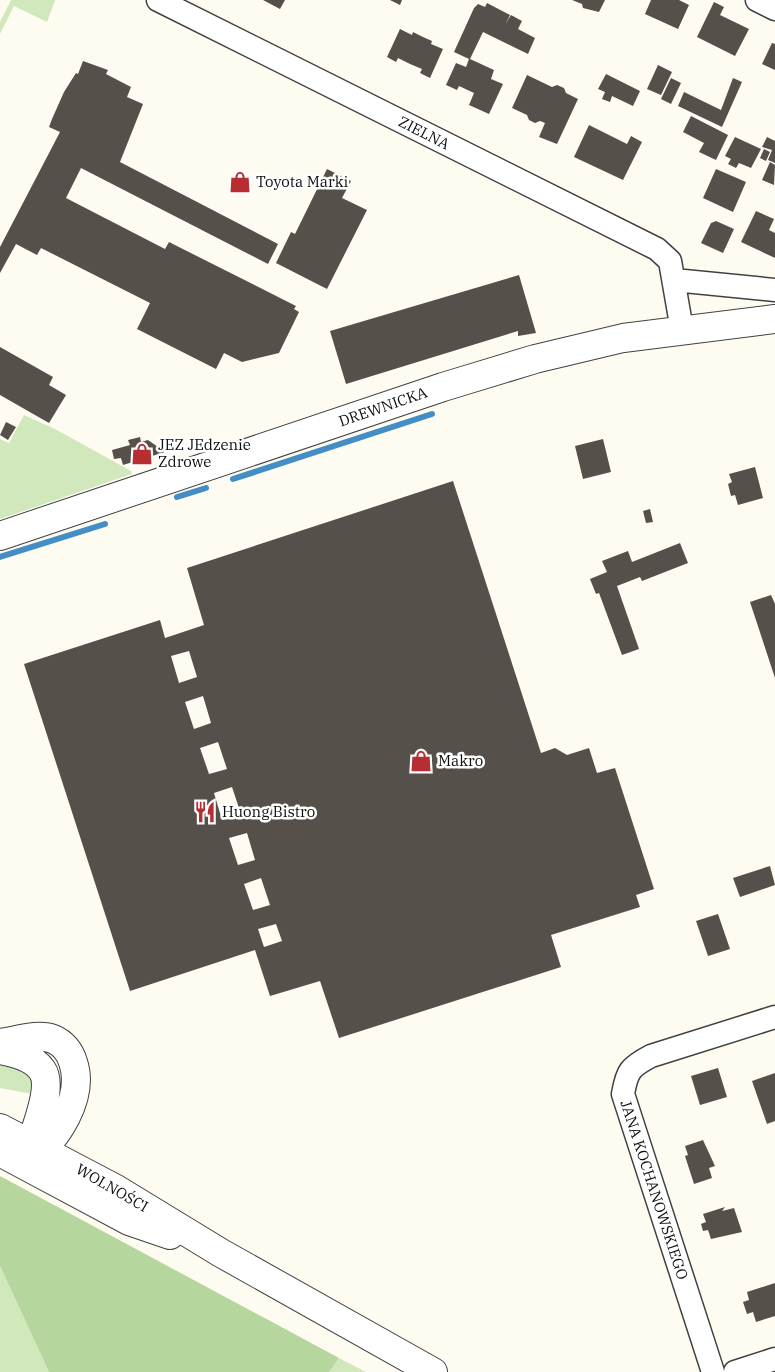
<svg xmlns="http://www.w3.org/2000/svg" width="775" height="1372" viewBox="0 0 775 1372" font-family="'IBM Plex Serif',serif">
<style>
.green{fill:#d1e7bc}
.forest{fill:#b5d69c}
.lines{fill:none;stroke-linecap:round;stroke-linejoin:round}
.stream{stroke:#438fc5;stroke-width:6}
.building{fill:#56504b;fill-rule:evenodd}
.minor-casing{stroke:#414141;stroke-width:25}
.tertiary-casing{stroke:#414141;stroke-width:30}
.minor{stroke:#fff;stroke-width:22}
.tertiary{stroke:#fff;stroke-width:28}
.labels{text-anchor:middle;stroke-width:5;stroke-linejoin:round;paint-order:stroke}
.street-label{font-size:15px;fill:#0e0e0e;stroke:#fff}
.poi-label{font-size:15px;fill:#0e0e0e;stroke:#fff;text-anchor:start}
</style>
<rect width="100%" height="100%" fill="#fefcf0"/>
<path class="green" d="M11,0H55L47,22L14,6L0,34V22Z
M24,415L55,429L131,471L132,474L0,519V439L9,443Z
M0,1058L30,1071L38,1095L0,1088Z
M0,1266L49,1372H0Z
M339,1358L366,1372H329Z"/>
<path class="forest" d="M0,1176L339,1358L329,1372H49L0,1266Z"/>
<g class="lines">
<path class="stream" d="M233,479L432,414
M177,497L206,488
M0,557L105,524"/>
</g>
<path class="building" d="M263,0H285L280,9Z
M390,0H402L400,5Z
M572,0H605L599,12L583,8L582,4Z
M651,0H679L689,5L678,29L645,14Z
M714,2L724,7L720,15L749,29L735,56L697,37Z
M487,3L510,15L506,23L511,15L522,21L518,29L535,38L528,54L483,32L470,59L494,70L491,79L503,84L489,114L469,105L474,93L459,86L457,90L446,85L456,63L466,67L469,59L454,52L474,8L478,4L485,7Z
M400,29L412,35L413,32L423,37L432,41L431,44L443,49L430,78L420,73L422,69L410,64L398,58L396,62L387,57Z
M772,43L775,44V70L762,64Z
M83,61L108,70L106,74L131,87L127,97L143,104L120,162L278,244L268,264L81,168L66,198L165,249L169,242L296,306L294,309L299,312L279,353L242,362L224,353L216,369L137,329L150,303L41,248L37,255L16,244L0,273V247L60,132L49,127L52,119L64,92L76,73L78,74Z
M658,65L672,72L661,95L647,89Z
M606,74L640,91L633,106L612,96L610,102L602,99L605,92L598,89Z
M527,75L552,87L557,85L564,88L566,93L578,99L557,144L539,137L545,123L540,121L535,123L529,120L527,115L512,108Z
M671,78L681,83L671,104L661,99Z
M733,78L742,82L722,127L678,106L684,92L721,110Z
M691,116L728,135L716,160L699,152L704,143L683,132Z
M589,125L627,144L631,136L642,142L623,180L574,157Z
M735,137L761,149L751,168L739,163L736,168L728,164L731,159L725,156Z
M767,137L775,141V163L768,160L772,150L762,147Z
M764,149L770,152L766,161L760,158Z
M770,162L775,165L774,185L762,180Z
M327,169L351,181L342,198L367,210L327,289L276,263L291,232L295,234Z
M716,169L746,182L733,212L703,198Z
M756,211L774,219L769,230L775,233V258L741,242Z
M716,221L734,229L723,253L701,243L711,223Z
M519,275L536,333L518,336V331L346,384L330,331Z
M0,347L53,377L49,385L66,395L49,423L0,395Z
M6,422L16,427L8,440L0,435Z
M140,437L141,442L148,440L165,452L123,465L121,458L114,459L112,450L130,445L128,440Z
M603,439L611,472L583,479L575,446Z
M755,467L763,498L738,505L735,495L731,496L728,484L732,482L729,474Z
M453,481L541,753L555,748L567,755L589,748L597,773L615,768L654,889L636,895L640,907L551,935L561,967L339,1038L320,981L270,996L255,950L130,991L24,664L160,620L165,638L204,625L187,568ZM189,651L197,677L179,683L171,656ZM203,696L211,723L194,729L185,702ZM218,742L227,769L209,774L200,748ZM232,787L241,814L222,820L214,793ZM247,833L255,860L238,865L229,838ZM261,878L270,905L253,910L244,884ZM276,924L282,941L264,947L258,929Z
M650,509L653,522L646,523L643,511Z
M680,543L688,563L642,581L640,577L617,586L639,649L622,655L599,593L596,594L590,579L607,572L602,561L628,551L632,562Z
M771,595L775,604V678L750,602Z
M770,866L775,885L740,897L733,878Z
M718,914L730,949L708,956L696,921Z
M718,1068L727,1097L700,1105L691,1076Z
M775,1073V1121L767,1124L752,1081Z
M703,1140L715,1166L709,1168L712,1178L694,1184L685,1156L688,1155L685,1146Z
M725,1207L722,1211L734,1208L742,1232L711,1239L708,1230L703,1231L701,1224L706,1222L703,1214Z
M775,1283V1316L756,1322L753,1312L747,1314L743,1302L749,1300L747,1292Z"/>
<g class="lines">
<g class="minor-casing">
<path id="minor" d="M158,0L657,249L670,261L682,330
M757,0L775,9
M674,280L775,290
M713,1372L623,1094C627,1071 630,1067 651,1056L775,1017
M735,1372L775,1359"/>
</g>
<g class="tertiary-casing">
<path id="tertiary" d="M0,536L443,387L535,359L623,338L775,319
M0,1043C16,1041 38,1033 53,1039C63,1043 70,1052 73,1062C85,1097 57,1140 29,1160
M0,1050C14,1053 33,1057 42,1070C55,1088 31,1140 25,1160
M0,1128L116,1189L221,1253L433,1372
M0,1152L129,1221L170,1235"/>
</g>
<use href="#minor" class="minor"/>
<use href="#tertiary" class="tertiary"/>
</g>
<defs>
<g id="shop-bare" transform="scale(1.725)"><path d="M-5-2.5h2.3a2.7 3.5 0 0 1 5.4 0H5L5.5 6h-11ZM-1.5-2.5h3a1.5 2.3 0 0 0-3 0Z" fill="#b62e32" stroke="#fff" stroke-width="2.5" paint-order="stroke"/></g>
<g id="restaurant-bare" transform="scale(1.725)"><path d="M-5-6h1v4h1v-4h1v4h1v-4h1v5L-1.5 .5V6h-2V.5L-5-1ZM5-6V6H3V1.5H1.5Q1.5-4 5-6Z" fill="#b62e32" stroke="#fff" stroke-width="2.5" paint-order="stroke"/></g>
</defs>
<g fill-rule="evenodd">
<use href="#shop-bare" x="240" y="182"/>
<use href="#shop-bare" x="142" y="454"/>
<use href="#shop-bare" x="421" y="761"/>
<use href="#restaurant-bare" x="205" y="812"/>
</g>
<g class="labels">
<g class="street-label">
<text transform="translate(424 133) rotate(27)" y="5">ZIELNA</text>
<text transform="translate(383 407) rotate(-19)" y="5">DREWNICKA</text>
<text transform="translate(112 1188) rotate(30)" y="5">WOLNOŚCI</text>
<text transform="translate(654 1190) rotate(72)" y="5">JANA KOCHANOWSKIEGO</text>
</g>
<g class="poi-label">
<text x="256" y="187">Toyota Marki</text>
<text x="158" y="450">JEZ JEdzenie<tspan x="158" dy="17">Zdrowe</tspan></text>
<text x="438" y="766">Makro</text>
<text x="222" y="817">Huong Bistro</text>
</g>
</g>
</svg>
